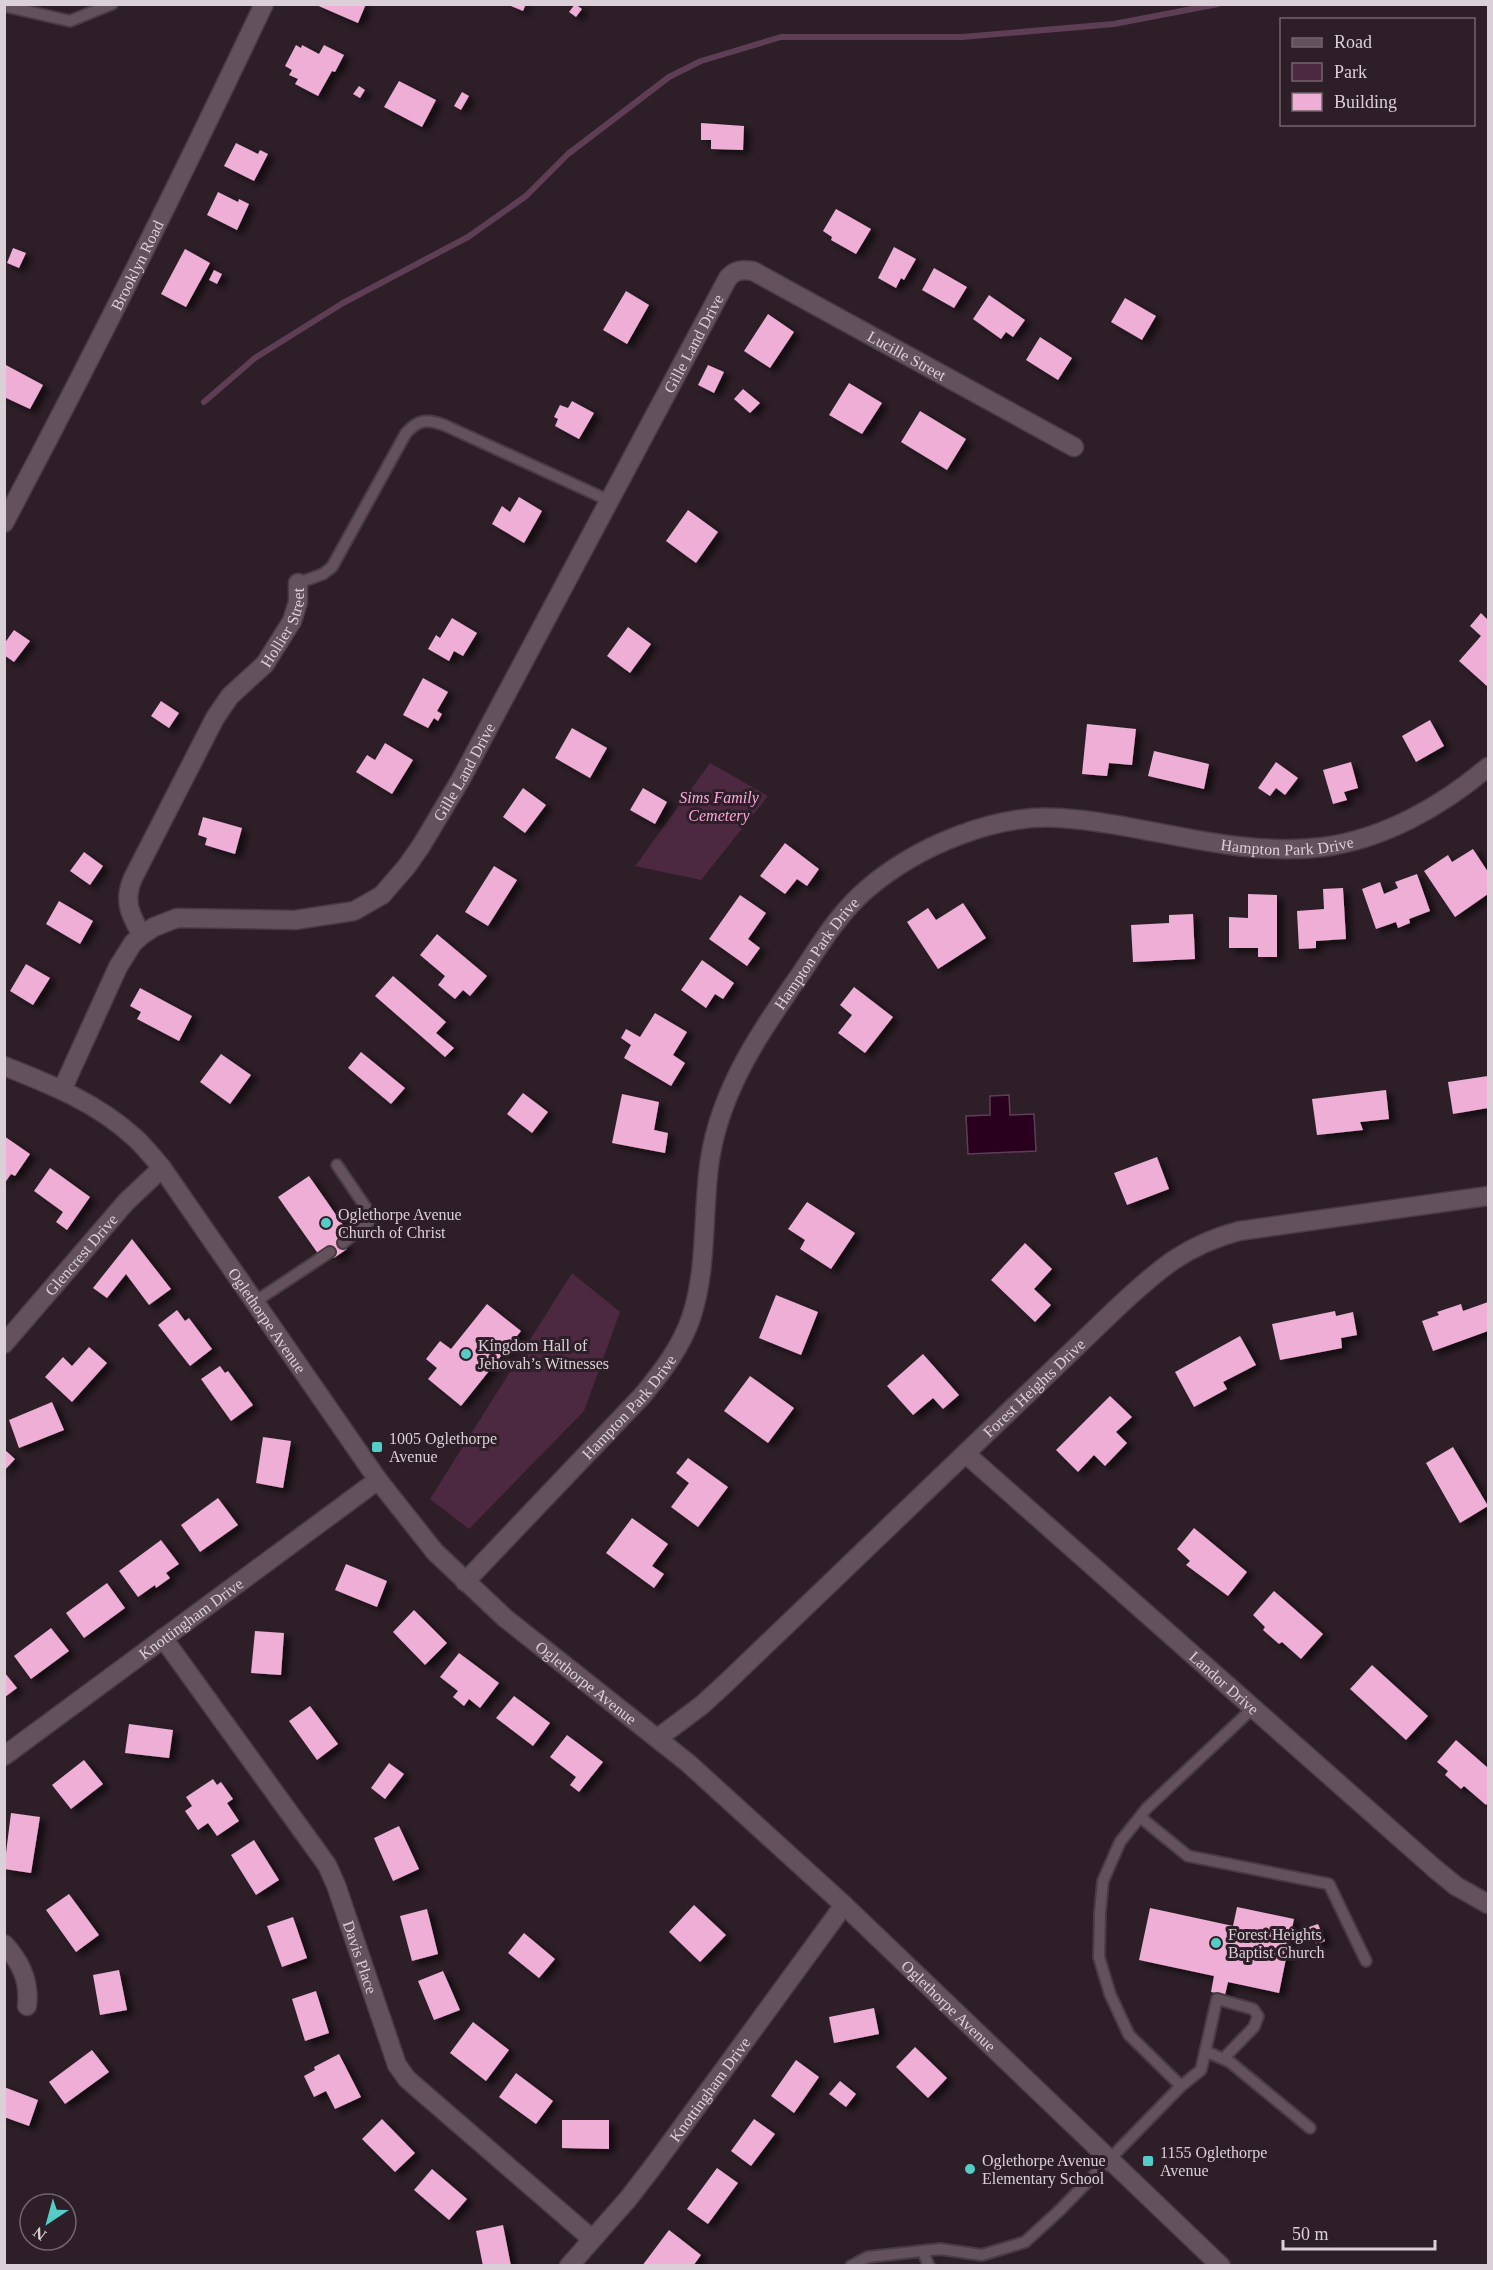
<svg xmlns="http://www.w3.org/2000/svg" width="1493" height="2270" viewBox="0 0 1493 2270" font-family="'Times New Roman',serif">
<style>
.green{fill:#4c2940}
.water{fill:#29001d;stroke:#5e3e55;stroke-width:1.5}
.lines{fill:none;stroke-linecap:round;stroke-linejoin:round}
.stream{stroke:#5e3e55;stroke-width:6}
.building{fill:#eeaed6;filter:url(#shadow)}
.lane-casing{stroke:#483b44;stroke-width:14}
.street-casing{stroke:#483b44;stroke-width:21}
.secondary-casing{stroke:#483b44;stroke-width:21}
.lane{stroke:#63515c;stroke-width:10}
.street{stroke:#63515c;stroke-width:18}
.secondary{stroke:#63515c;stroke-width:18}
.poi-dot{fill:#54cdc8;stroke:#2d1e27;stroke-width:2}
.labels{text-anchor:middle;stroke-width:6;stroke-linejoin:round;paint-order:stroke}
.street-label{font-size:16px;fill:#dbd0d7;stroke:#2d1e27}
.park-label{font-size:16px;font-style:italic;fill:#fca7de;stroke:#2d1e27}
.poi-label{font-size:16px;fill:#dbd0d7;stroke:#2d1e27;text-anchor:start}
</style>
<defs>
<filter id="shadow"><feDropShadow dx="6" dy="4" stdDeviation="3" flood-color="#0009"/></filter>
</defs>
<rect width="100%" height="100%" fill="#2d1e27"/>
<path class="green" d="M710,763L768,796L701,880L635,866Z
M572,1273L620,1312L584,1411L469,1529L430,1499Z"/>
<path class="water" d="M1009,1095L1010,1115L1034,1114L1036,1151L968,1154L966,1116L990,1115V1096Z"/>
<g class="lines">
<path class="stream" d="M204,402L255,358L343,303L468,237L526,196L568,154L669,77L701,61L781,37H962L1114,24L1218,4"/>
</g>
<path class="building" d="M314,4H366L358,23Z
M506,4H526L523,11Z
M575,4L582,9L576,17L569,12Z
M296,45L301,48L302,45L319,54L324,45L344,55L335,72L332,71L318,96L295,84L298,79L289,75L292,70L285,66Z
M399,81L436,100L422,127L384,107Z
M359,86L365,90L360,98L353,94Z
M462,92L469,96L461,110L454,106Z
M701,123L744,126L743,150L711,149V140H701Z
M236,143L258,154L260,150L268,154L254,181L224,166Z
M218,192L238,202L239,199L249,204L237,230L207,215Z
M836,209L871,229L856,254L831,240L832,237L823,231Z
M894,247L916,259L904,280L901,278L896,288L878,278Z
M13,248L26,253L19,268L7,263Z
M185,249L210,263L186,307L161,294Z
M934,268L967,287L954,308L922,290Z
M214,270L222,274L217,284L209,280Z
M626,291L649,305L627,344L603,330Z
M989,295L1025,320L1013,337L1006,332L1001,339L973,319Z
M1125,298L1156,316L1142,340L1111,322Z
M768,314L794,332L770,368L744,351Z
M1040,337L1072,358L1058,380L1026,360Z
M4,364L43,385L30,409L4,397Z
M708,365L724,372L714,393L698,385Z
M849,383L882,403L862,434L829,415Z
M743,389L760,403L750,413L734,399Z
M572,401L594,413L579,439L555,426L558,419L554,417L560,405L568,408Z
M920,411L966,439L947,470L901,442Z
M519,497L542,511L524,543L492,524L502,506L510,512Z
M688,510L718,532L696,563L666,541Z
M1481,613L1488,620V687L1459,661L1481,636L1470,626Z
M452,618L477,633L463,656L454,651L449,661L428,649L436,635L440,638Z
M628,627L651,644L630,673L607,656Z
M14,630L30,641L14,662L4,655V644Z
M423,678L448,692L437,711L442,714L438,721L434,718L428,728L403,715Z
M161,701L179,713L169,728L151,716Z
M1430,720L1444,746L1416,762L1402,736Z
M1087,724L1136,729L1132,765L1109,763L1107,776L1082,774Z
M572,728L607,748L590,778L555,758Z
M385,743L413,760L392,794L356,772L367,755L375,760Z
M1154,751L1209,764L1204,789L1148,776Z
M1276,762L1298,778L1285,795L1276,788L1270,796L1258,788Z
M1351,762L1358,788L1344,792L1347,800L1333,804L1323,770Z
M523,788L546,805L525,833L503,817Z
M643,788L667,802L655,824L630,810Z
M203,817L242,828L235,854L205,845L207,838L198,835Z
M785,843L819,869L807,886L797,879L785,894L760,876Z
M1473,849L1488,872V894L1455,917L1424,871L1448,855L1452,862Z
M84,852L103,866L90,885L70,871Z
M494,866L517,880L488,926L465,912Z
M1417,874L1430,911L1409,919L1410,923L1398,928L1396,922L1376,929L1362,889L1380,882L1384,894L1398,888L1395,882Z
M1343,888L1346,939L1316,941V948L1299,949L1297,911L1324,909L1323,889Z
M1248,894L1277,895V957H1258V948H1229V917L1248,918Z
M740,895L766,913L748,939L760,948L747,966L709,939Z
M59,901L93,921L80,944L46,924Z
M963,903L986,938L938,969L907,922L928,908L936,920Z
M1193,914L1195,959L1133,962L1131,925L1169,923V915Z
M437,934L487,976L470,996L463,990L455,999L438,985L445,976L420,955Z
M702,960L734,983L723,999L715,994L706,1008L681,990Z
M26,964L50,978L33,1005L10,991Z
M393,976L446,1022L436,1033L454,1048L445,1057L375,996Z
M854,987L893,1017L865,1053L838,1033L852,1015L840,1005Z
M140,988L192,1016L179,1041L137,1019L141,1012L130,1006Z
M655,1013L687,1032L673,1055L685,1063L671,1086L624,1058L631,1045L621,1038L626,1029L640,1037Z
M361,1052L405,1088L391,1104L348,1068Z
M221,1054L251,1075L230,1104L200,1082Z
M1488,1076V1108L1453,1114L1448,1082Z
M1386,1090L1389,1119L1360,1122L1363,1130L1317,1135L1312,1099Z
M523,1093L548,1112L532,1133L507,1114Z
M622,1094L659,1102L654,1130L668,1133L665,1153L612,1143Z
M4,1136L30,1154L15,1176L11,1174L4,1184Z
M1157,1157L1169,1189L1127,1205L1114,1173Z
M50,1168L90,1197L67,1230L56,1222L63,1212L34,1191Z
M309,1176L348,1232L339,1238L347,1249L334,1258L328,1249L319,1255L278,1197Z
M807,1202L855,1233L831,1269L800,1249L805,1240L788,1229Z
M132,1239L171,1289L149,1305L126,1274L107,1298L93,1288Z
M1025,1243L1052,1269L1034,1289L1051,1305L1035,1322L991,1280Z
M776,1295L818,1312L801,1355L759,1338Z
M1488,1302V1331L1433,1351L1422,1321L1439,1315L1437,1312L1461,1304L1463,1311Z
M487,1304L521,1331L461,1406L428,1379L437,1368L426,1359L440,1341L451,1349Z
M177,1310L185,1321L189,1318L212,1349L190,1366L158,1325Z
M1335,1311L1336,1316L1353,1312L1357,1335L1341,1338L1342,1348L1280,1360L1272,1324Z
M1240,1336L1256,1365L1223,1382L1227,1389L1194,1407L1175,1372Z
M89,1347L107,1363L72,1402L45,1377L63,1357L72,1366Z
M923,1354L959,1395L943,1409L933,1398L913,1415L887,1386Z
M220,1366L225,1373L228,1371L253,1405L231,1421L201,1379Z
M750,1376L794,1408L768,1443L724,1411Z
M1110,1396L1132,1417L1116,1432L1127,1443L1105,1466L1094,1455L1078,1472L1056,1450Z
M52,1402L64,1430L19,1448L9,1420Z
M263,1437L291,1441L283,1488L256,1483Z
M1453,1447L1488,1506L1460,1523L1426,1463Z
M4,1449L15,1459L4,1471Z
M688,1458L728,1487L698,1527L671,1507L689,1483L676,1473Z
M218,1498L238,1525L200,1552L181,1525Z
M632,1518L668,1544L652,1566L664,1574L654,1588L606,1553Z
M1194,1528L1247,1572L1228,1596L1186,1565L1190,1561L1177,1549Z
M161,1540L179,1564L166,1573L170,1578L156,1588L155,1585L138,1597L119,1571Z
M346,1564L387,1581L377,1607L335,1590Z
M107,1583L125,1608L84,1638L66,1613Z
M1274,1591L1323,1634L1301,1659L1282,1642L1279,1644L1263,1630L1265,1627L1253,1615Z
M414,1610L447,1643L425,1665L393,1632Z
M51,1628L69,1651L31,1679L14,1656Z
M255,1631L284,1633L281,1675L251,1673Z
M459,1653L499,1683L480,1708L469,1699L464,1706L453,1697L458,1691L440,1677Z
M1372,1665L1428,1716L1406,1740L1350,1689Z
M5,1673L17,1688L5,1697Z
M514,1696L550,1723L533,1746L496,1718Z
M310,1706L338,1744L317,1760L289,1721Z
M129,1724L173,1730L169,1758L125,1753Z
M567,1735L603,1762L579,1792L570,1785L576,1777L550,1757Z
M1456,1740L1488,1768V1802L1486,1805L1464,1786L1461,1789L1445,1775L1448,1771L1437,1762Z
M84,1760L103,1784L71,1809L52,1785Z
M389,1763L404,1774L385,1799L371,1788Z
M213,1779L217,1785L221,1782L233,1799L227,1803L239,1821L217,1836L208,1823L198,1830L185,1811L192,1806L186,1797Z
M11,1813L40,1817L31,1873L4,1869Z
M399,1826L419,1869L393,1881L374,1838Z
M254,1840L279,1880L256,1895L231,1855Z
M69,1894L99,1935L76,1952L46,1910Z
M694,1905L726,1935L700,1962L669,1932Z
M1237,1907L1294,1919L1279,1993L1228,1982L1225,1995L1211,1992L1214,1976L1139,1960L1150,1908L1233,1926Z
M427,1909L438,1954L412,1961L400,1916Z
M293,1917L307,1958L282,1967L267,1926Z
M1318,1924L1325,1941L1316,1945L1309,1927Z
M524,1933L555,1959L539,1978L508,1953Z
M119,1970L127,2010L100,2015L93,1975Z
M443,1971L460,2010L434,2020L418,1981Z
M316,1991L329,2033L305,2041L292,1999Z
M874,2008L879,2034L834,2043L829,2017Z
M473,2022L509,2050L486,2081L450,2053Z
M915,2047L947,2078L928,2098L896,2067Z
M92,2050L109,2072L65,2104L49,2082Z
M339,2054L361,2097L335,2109L326,2091L314,2097L304,2076L315,2070L314,2067Z
M796,2060L819,2077L794,2113L771,2096Z
M516,2073L553,2101L536,2124L499,2097Z
M840,2081L856,2094L846,2107L829,2094Z
M4,2087L38,2100L29,2126L4,2117Z
M382,2119L415,2153L395,2172L362,2139Z
M754,2119L775,2134L751,2166L731,2151Z
M562,2120H609V2149L562,2148Z
M717,2168L738,2183L708,2224L687,2209Z
M432,2169L467,2199L449,2220L414,2190Z
M503,2225L511,2266H483L476,2231Z
M669,2230L701,2255L693,2266H642Z"/>
<g class="lines">
<g class="lane-casing">
<path id="lane" d="M4,6L70,21L112,4
M298,583L323,574L332,567L406,433C419,419 427,419 444,425L608,500
M337,1165L373,1218L343,1243
M256,1301L330,1252
M1140,1817L1188,1856L1329,1884L1366,1961
M1205,2051L1230,2062L1310,2128
M1181,2086L1129,2035L1110,1994L1099,1957L1100,1912L1103,1881L1120,1842L1147,1808L1253,1708
M923,2252L929,2266
M851,2266L868,2257L940,2249L982,2255L1025,2242L1060,2210L1181,2086L1201,2070L1217,1999L1253,2009L1258,2016L1254,2027L1223,2059"/>
</g>
<g class="street-casing">
<g id="street">
<path id="s1" d="M4,523C95,352 181,179 264,4"/>
<path id="s2" d="M142,935C130,915 123,901 133,878L215,718L230,696L265,664L292,621L298,602V583"/>
<path id="s3" d="M62,1090L118,967L133,943L142,935L154,927L177,918L295,920L354,911L382,895L407,866L421,846L461,779L728,278C735,270 742,269 753,271L1074,447"/>
<path id="s4" d="M4,1344L126,1202L162,1168"/>
<path id="s5" d="M966,1454L1434,1868L1456,1886L1488,1904"/>
<path id="s6" d="M465,1582L642,1396C662,1372 681,1347 691,1318C708,1267 702,1211 710,1159C721,1088 762,1029 802,972C821,943 840,912 867,889C916,847 995,813 1060,818C1149,824 1233,858 1323,847C1384,839 1442,806 1488,767"/>
<path id="s7" d="M163,1638L327,1865L336,1885L397,2065L407,2079L592,2239"/>
<path id="s8" d="M4,1756L378,1480"/>
<path d="M4,1944C21,1962 30,1981 27,2006"/>
<path id="s9" d="M569,2266L628,2199L655,2164L844,1905"/>
</g>
</g>
<g class="secondary-casing">
<g id="secondary">
<path id="s10" d="M4,1066C50,1084 97,1103 134,1137C144,1146 153,1157 162,1168L378,1480L435,1552L505,1618L688,1763L844,1905L1221,2266"/>
<path id="s11" d="M658,1738L702,1705L726,1683L1120,1305C1159,1269 1186,1245 1239,1231L1488,1196"/>
</g>
</g>
<use href="#lane" class="lane"/>
<use href="#street" class="street"/>
<use href="#secondary" class="secondary"/>
</g>
<g class="poi-dot">
<circle cx="326" cy="1223" r="6"/>
<circle cx="466" cy="1354" r="6"/>
<rect x="371" y="1441" width="12" height="12" rx="3"/>
<circle cx="1216" cy="1943" r="6"/>
<rect x="1142" y="2155" width="12" height="12" rx="3"/>
<circle cx="970" cy="2169" r="6"/>
</g>
<g class="labels">
<g class="street-label">
<text dy="6" stroke="none"><textPath href="#s1" startOffset="290">Brooklyn Road</textPath></text>
<text dy="6" stroke="none"><textPath href="#s3" startOffset="1059">Gille Land Drive</textPath></text>
<text dy="6" stroke="none"><textPath href="#s3" startOffset="1336">Lucille Street</textPath></text>
<text dy="6" stroke="none"><textPath href="#s2" startOffset="356">Hollier Street</textPath></text>
<text dy="6" stroke="none"><textPath href="#s3" startOffset="573">Gille Land Drive</textPath></text>
<text dy="6" stroke="none"><textPath href="#s6" startOffset="1266">Hampton Park Drive</textPath></text>
<text dy="6" stroke="none"><textPath href="#s6" startOffset="744">Hampton Park Drive</textPath></text>
<text dy="6" stroke="none"><textPath href="#s4" startOffset="118">Glencrest Drive</textPath></text>
<text dy="6" stroke="none"><textPath href="#s10" startOffset="376">Oglethorpe Avenue</textPath></text>
<text dy="6" stroke="none"><textPath href="#s11" startOffset="514">Forest Heights Drive</textPath></text>
<text dy="6" stroke="none"><textPath href="#s6" startOffset="240">Hampton Park Drive</textPath></text>
<text dy="6" stroke="none"><textPath href="#s8" startOffset="232">Knottingham Drive</textPath></text>
<text dy="6" stroke="none"><textPath href="#s10" startOffset="862">Oglethorpe Avenue</textPath></text>
<text dy="6" stroke="none"><textPath href="#s5" startOffset="345">Landor Drive</textPath></text>
<text dy="6" stroke="none"><textPath href="#s7" startOffset="378">Davis Place</textPath></text>
<text dy="6" stroke="none"><textPath href="#s10" startOffset="1348">Oglethorpe Avenue</textPath></text>
<text dy="6" stroke="none"><textPath href="#s9" startOffset="226">Knottingham Drive</textPath></text>
</g>
<g class="park-label">
<text x="719" y="803">Sims Family<tspan x="719" dy="18">Cemetery</tspan></text>
</g>
<g class="poi-label">
<text x="338" y="1220">Oglethorpe Avenue<tspan x="338" dy="18">Church of Christ</tspan></text>
<text x="478" y="1351">Kingdom Hall of<tspan x="478" dy="18">Jehovah’s Witnesses</tspan></text>
<text x="389" y="1444">1005 Oglethorpe<tspan x="389" dy="18">Avenue</tspan></text>
<text x="1228" y="1940">Forest Heights<tspan x="1228" dy="18">Baptist Church</tspan></text>
<text x="1160" y="2158">1155 Oglethorpe<tspan x="1160" dy="18">Avenue</tspan></text>
<text x="982" y="2166">Oglethorpe Avenue<tspan x="982" dy="18">Elementary School</tspan></text>
</g>
</g>
<rect width="1493" height="2270" fill="none" stroke="#dbd0d7" stroke-width="12"/>
<rect x="1280" y="18" width="195" height="108" fill="#2d1e27" stroke="#73656d" stroke-width="1.5"/>
<rect x="1292" y="38" width="30" height="9" fill="#63515c" stroke="#73656d" stroke-width="1.5"/>
<text x="1334" y="48" font-size="18" fill="#dbd0d7">Road</text>
<rect x="1292" y="63" width="30" height="18" fill="#4c2940" stroke="#73656d" stroke-width="1.5"/>
<text x="1334" y="78" font-size="18" fill="#dbd0d7">Park</text>
<rect x="1292" y="93" width="30" height="18" fill="#eeaed6" stroke="#73656d" stroke-width="1.5"/>
<text x="1334" y="108" font-size="18" fill="#dbd0d7">Building</text>
<g transform="translate(48 2222) rotate(216)"><circle r="28" fill="#2d1e27" stroke="#73656d" stroke-width="1.5"/>
<path d="M0-4.5L10 22L0 15L-10 22Z" fill="#54cdc8"/>
<text y="-9" font-size="16" font-weight="bold" text-anchor="middle" fill="#dbd0d7">N</text>
</g>
<path d="M1283 2240v9h152v-9" fill="none" stroke="#dbd0d7" stroke-width="3"/>
<text x="1292" y="2240" font-size="18" fill="#dbd0d7" stroke="#2d1e27" stroke-width="4.5" paint-order="stroke">50 m</text>
</svg>
